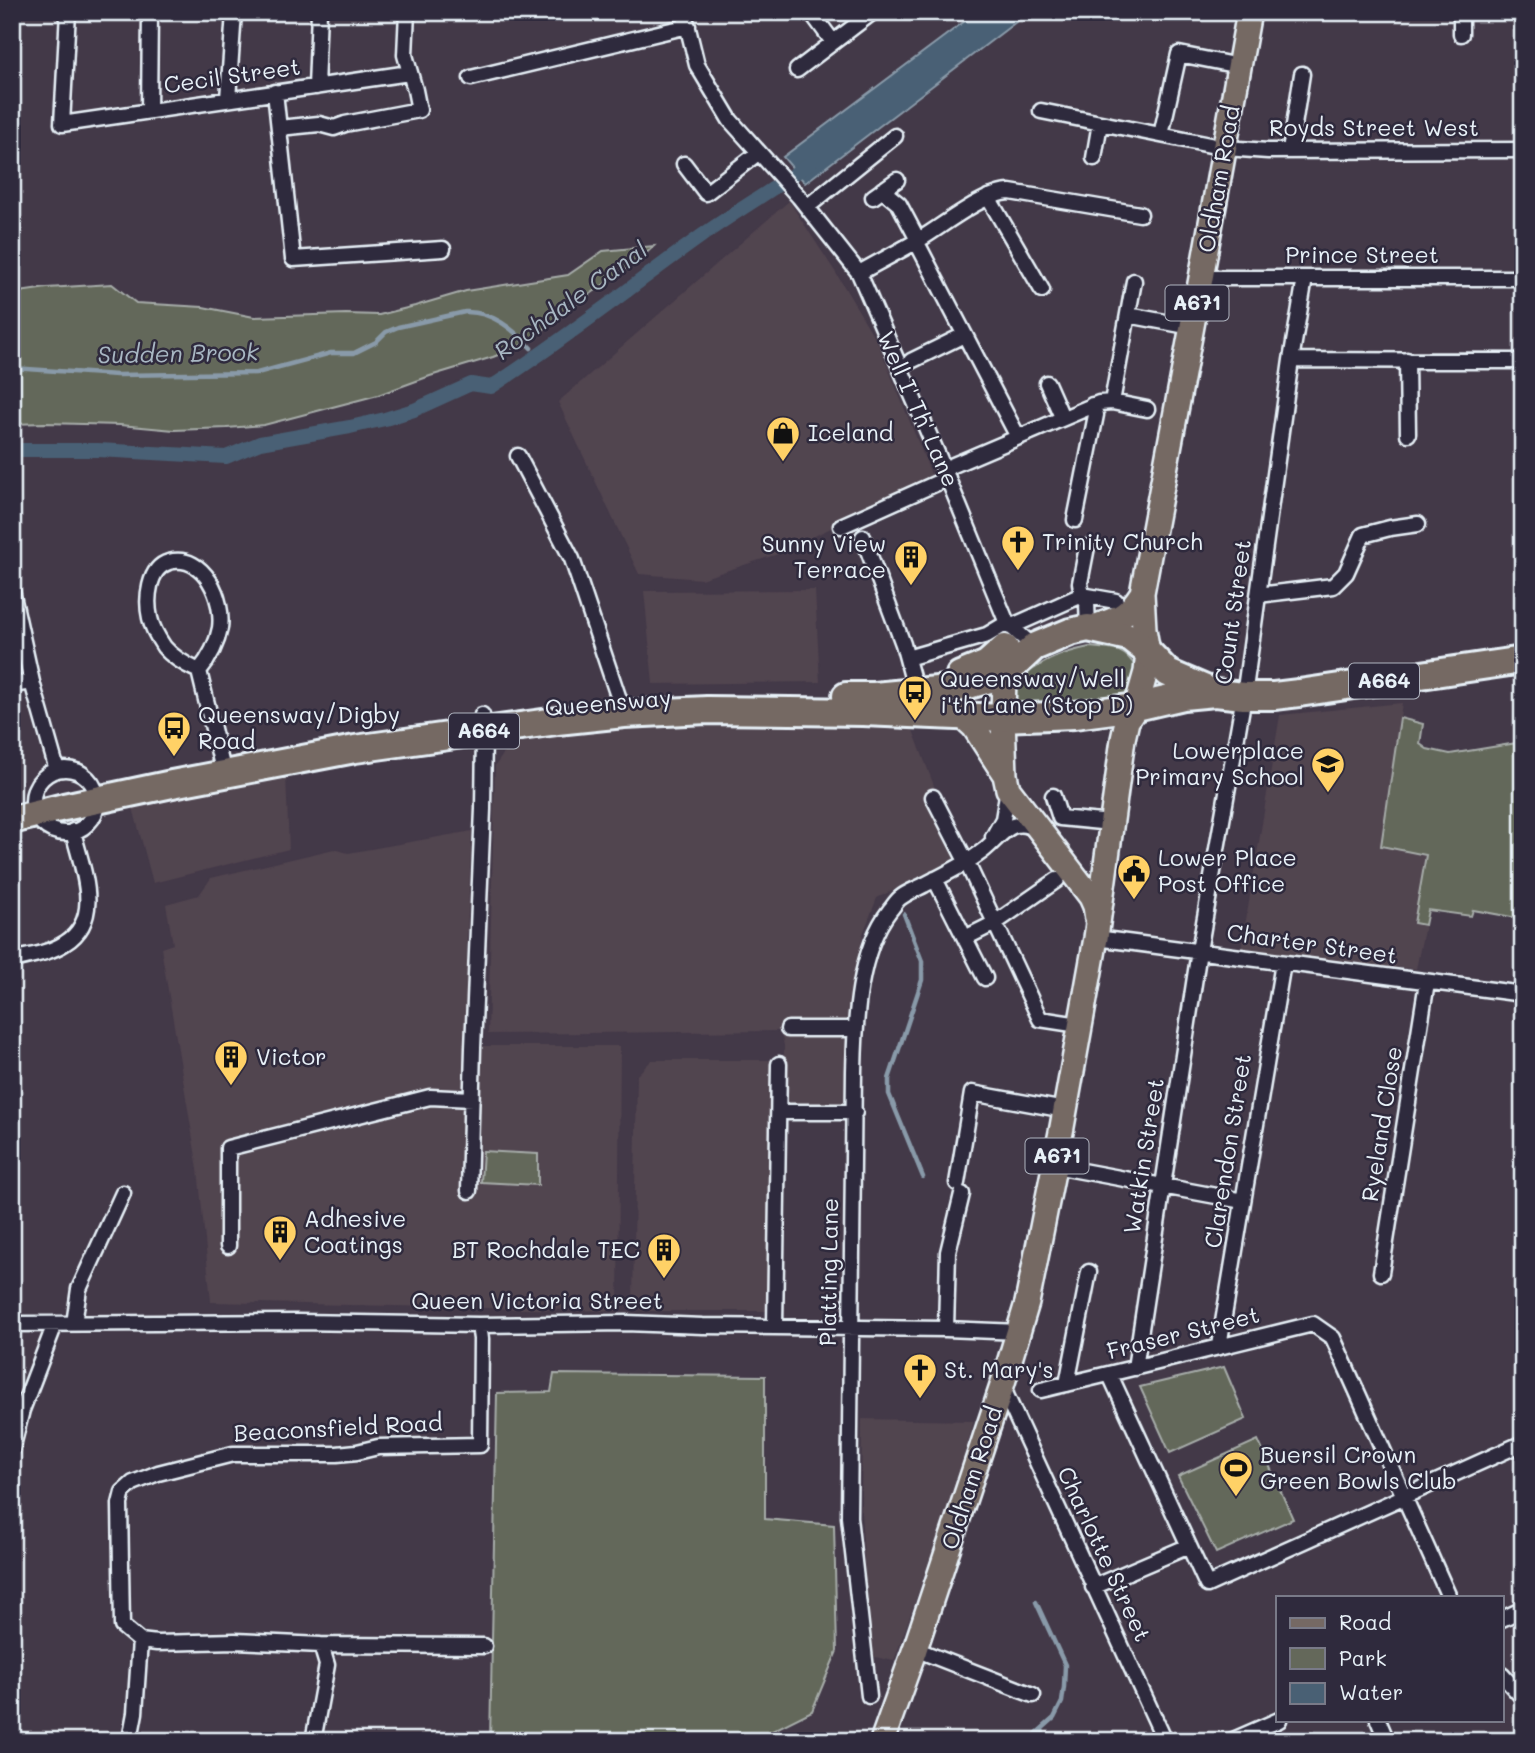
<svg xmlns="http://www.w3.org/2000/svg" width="1535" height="1753" viewBox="0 0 1535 1753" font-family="Mali,sans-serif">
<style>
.built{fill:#51444f}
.green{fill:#64685a;stroke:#a6aca9;stroke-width:2}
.water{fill:#496074;stroke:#899aa9;stroke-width:2}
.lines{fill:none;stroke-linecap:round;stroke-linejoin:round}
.stream{stroke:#899aa9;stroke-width:4.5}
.canal{stroke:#496074;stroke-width:14}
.street-casing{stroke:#e8f1f8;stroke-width:19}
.primary-casing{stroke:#e8f1f8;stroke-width:28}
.highway-casing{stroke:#e8f1f8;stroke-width:32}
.street{stroke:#2f2a3d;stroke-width:14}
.primary{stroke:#756964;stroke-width:23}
.highway{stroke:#756964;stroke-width:26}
.labels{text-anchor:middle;stroke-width:5;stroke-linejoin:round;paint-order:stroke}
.shield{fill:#2f2a3d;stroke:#b0b5c0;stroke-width:2}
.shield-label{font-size:21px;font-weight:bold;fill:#e8f1f8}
.street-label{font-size:23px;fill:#e8f1f8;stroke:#2f2a3d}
.poi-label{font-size:23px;fill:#e8f1f8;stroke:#2f2a3d;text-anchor:start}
.water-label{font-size:24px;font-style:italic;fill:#a8b7c3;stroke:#2f2a3d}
</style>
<rect width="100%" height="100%" fill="#433948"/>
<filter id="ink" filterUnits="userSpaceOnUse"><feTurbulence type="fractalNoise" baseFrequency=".0143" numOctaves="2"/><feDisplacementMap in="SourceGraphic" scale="14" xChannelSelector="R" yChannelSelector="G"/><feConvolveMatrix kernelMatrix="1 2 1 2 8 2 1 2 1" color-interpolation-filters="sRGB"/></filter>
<g filter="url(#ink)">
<path class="built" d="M789,201L836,273L878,343L933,479L775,555L701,579L639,574L558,402Z
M815,590L820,682L653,684L644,591Z
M1402,703L1381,846L1426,855L1414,923L1425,925L1416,969L1386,967L1241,950L1280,715Z
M592,724L911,725L936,791L970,852L877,898L863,934L853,990L851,1107L784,1108V1045L780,1031L488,1034L495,766L513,740Z
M286,775L289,849L153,883L133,808Z
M472,831L467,935L468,1046H620L618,1311L211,1302L198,1169L161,948L173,944L166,904L199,895L211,878L334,849L348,853Z
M652,1060H771L768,1311H642L633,1298L637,1075Z
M862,1419L974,1421L954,1492L894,1661L870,1656L861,1511Z"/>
<path class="green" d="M654,246L640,259L572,307L533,338L520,346L493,357L430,376L378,395L264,425L227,428L174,430L120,425L45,423L12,424V293L47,288L112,284L136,303L203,307L254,317L346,314L379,315L415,306L466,291L568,275L603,251Z
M1089,647C1111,649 1125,647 1136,668L1127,699L1014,709L1015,683C1038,663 1059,653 1089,647Z
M1400,718L1423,724L1420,744L1427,749L1450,754L1523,742V919L1473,910L1471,916L1428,910L1425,925L1414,923L1426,855L1381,846Z
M483,1151L538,1154V1185L481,1182Z
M1224,1367L1246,1419L1170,1453L1140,1387Z
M554,1374L765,1376V1519L834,1525L837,1651L812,1711L752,1741H490L497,1393L551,1392Z
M1258,1440L1293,1519L1216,1553L1178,1476Z"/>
<path class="water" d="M977,12H1029L805,183L783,157Z"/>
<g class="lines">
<path class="stream" d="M12,368L117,375L257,373L331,353H354L376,342L386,332L398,327L465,312C492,311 513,329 531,348
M904,914L922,961V980L889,1079V1094L923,1177
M1042,1729L1044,1741
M1028,1741L1054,1718L1062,1702L1064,1687L1065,1665L1036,1602"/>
<path class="canal" d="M12,450H98L226,457L260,443L350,427L385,419L414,410L471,384L491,387C563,341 630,287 700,237C736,211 775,189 811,162"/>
<g class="street-casing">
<path id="street" d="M68,12L62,124L409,73
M684,12L697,65L730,120L799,197L859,273L944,469L1007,623L1034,647
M811,12L833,42
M1461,12V34
M797,70L873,12
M471,78L688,26
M316,87L319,12
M275,92L293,259L443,249
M228,99L234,12
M149,111L150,12
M1041,111L1225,148L1268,151L1523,150
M279,128L319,124L334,128L345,124L419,110L415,90L405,55L407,12
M1161,135L1179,54L1239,66
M1290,151L1302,74
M1094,158L1100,123
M684,164L706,193L758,153
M882,190L899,204L918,240
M873,197L897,180
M988,197L1042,290
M807,207L895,136
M916,241L1018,437
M859,273C880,261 902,250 922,238C945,224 985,192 1010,192L1140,214
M1201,278H1523
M1128,315L1192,327
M1291,360L1523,361
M1407,360L1408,434
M911,361L964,335
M1047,383L1062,417
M1112,402L1134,281
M518,456L572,559L624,714
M944,469L1099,403L1112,402L1147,409
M1075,520L1096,415L1092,405
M841,526L948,478
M863,537L903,644L916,692
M1087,547L1080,583L1082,595L1087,603L1088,628
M12,591L32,682L57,770
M1258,595L1333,586L1346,573L1363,535L1390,528L1418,524
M1010,627L1082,595L1116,601
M907,658L987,635L1007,623
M199,671C209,659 217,644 220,628C224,600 205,553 169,562C148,568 146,600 150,618C152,628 158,638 164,647C173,658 186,665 199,671L224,774
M12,685L32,682
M33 801a32 32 0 1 1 64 0a32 32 0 1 1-64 0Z
M1053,796L1060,818L1111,823
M933,797L967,863L1040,1019L1079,1025
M993,837L1003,819L1008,789
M935,879L985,978
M965,938L995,923L1057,880
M1096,938L1523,994
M12,960C29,956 50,953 65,943C105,918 81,867 73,831
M788,1029H855
M779,1112H855
M1055,1166L1243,1201
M957,1183L972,1093L1065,1110
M469,1191L473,1048L483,809L484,731L482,715
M228,1246V1148L430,1097L472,1099
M1381,1273L1427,982
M12,1324L298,1322L479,1325L626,1323L703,1326L946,1329L1019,1332
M74,1324L79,1289L123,1193
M479,1325L481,1339L480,1445L378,1447L357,1452L337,1454H233L158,1473L133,1483L123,1492L120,1504L122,1626L140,1641L157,1643L235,1641L321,1645L484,1646
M775,1326L779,1064
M946,1329L948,1252L962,1194
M1219,1346L1283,963
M1135,1368L1199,951L1244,696L1291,360L1305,278
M1110,1375L1207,1585L1523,1443
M1067,1384L1089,1272
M1002,1386L1165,1741
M1041,1390C1132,1369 1222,1346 1313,1324L1333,1338L1449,1597
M12,1450L22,1410L55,1324
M1093,1587L1189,1546
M1502,1619L1523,1609
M915,1649L1033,1695
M1502,1675L1523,1698
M869,1696L849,1517L854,1071C855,1022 858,951 890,910C893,907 896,901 900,898C907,892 917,889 924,885C943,875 963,866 980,853C1000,839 1011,812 1038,831
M1378,1720L1387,1741
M131,1734L135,1713L140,1641
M313,1741L327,1665L321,1645
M1231,1741L1279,1720"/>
</g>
<g class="primary-casing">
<path id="primary" d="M1092,628C1119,617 1125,619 1142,593
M1004,675L1003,718L1005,775L1008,789L1091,897L1095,906L1097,919
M963,717L974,727L1003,772
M882,1741L915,1649L1002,1386L1027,1303L1062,1127L1096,938L1123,739L1127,721L1136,707L1146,672L1148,652L1144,629L1142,593L1201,278L1249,12"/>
</g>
<g class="highway-casing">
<path id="highway" d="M960,675L987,664L1005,648
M846,696H874L958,688L1004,675L1034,647L1070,632L1088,628L1129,637L1148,652L1168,673L1210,691
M12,820L64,807L172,784L355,749L557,721L624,714L707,710L863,712L1003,718L1074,715L1136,707L1183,696L1215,693L1244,696H1274L1299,693L1523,660"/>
</g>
<use href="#street" class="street"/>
<use href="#primary" class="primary"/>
<use href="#highway" class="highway"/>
</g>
</g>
<defs>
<g id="shop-pin" transform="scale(1.75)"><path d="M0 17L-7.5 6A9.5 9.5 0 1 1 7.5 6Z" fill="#ffd166" stroke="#2f2a3d"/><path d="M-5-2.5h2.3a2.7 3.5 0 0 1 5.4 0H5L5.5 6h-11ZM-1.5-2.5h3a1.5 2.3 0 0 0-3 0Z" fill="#111"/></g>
<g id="church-pin" transform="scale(1.75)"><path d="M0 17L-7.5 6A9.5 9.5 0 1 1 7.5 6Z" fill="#ffd166" stroke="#2f2a3d"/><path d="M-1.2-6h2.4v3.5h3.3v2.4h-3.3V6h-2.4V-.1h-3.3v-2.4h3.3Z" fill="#111"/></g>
<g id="building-pin" transform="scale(1.75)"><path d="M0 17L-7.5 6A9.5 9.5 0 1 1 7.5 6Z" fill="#ffd166" stroke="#2f2a3d"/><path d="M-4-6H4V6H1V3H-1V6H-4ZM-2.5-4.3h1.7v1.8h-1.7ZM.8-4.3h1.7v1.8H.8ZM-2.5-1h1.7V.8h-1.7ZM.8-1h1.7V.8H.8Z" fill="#111"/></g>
<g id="bus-pin" transform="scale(1.75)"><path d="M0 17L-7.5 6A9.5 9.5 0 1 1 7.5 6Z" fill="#ffd166" stroke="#2f2a3d"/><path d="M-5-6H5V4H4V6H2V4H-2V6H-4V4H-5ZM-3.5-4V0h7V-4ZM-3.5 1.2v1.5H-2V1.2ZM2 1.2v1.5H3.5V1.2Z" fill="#111"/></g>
<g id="school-pin" transform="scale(1.75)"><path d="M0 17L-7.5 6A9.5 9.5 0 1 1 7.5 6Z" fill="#ffd166" stroke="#2f2a3d"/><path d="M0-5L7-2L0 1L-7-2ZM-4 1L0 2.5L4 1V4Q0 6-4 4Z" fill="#111"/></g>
<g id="civic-pin" transform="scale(1.75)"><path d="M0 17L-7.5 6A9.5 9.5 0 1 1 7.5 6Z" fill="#ffd166" stroke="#2f2a3d"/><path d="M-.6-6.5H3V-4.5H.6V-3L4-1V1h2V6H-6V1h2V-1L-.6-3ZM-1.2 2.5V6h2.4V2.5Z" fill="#111"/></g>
<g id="stadium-pin" transform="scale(1.75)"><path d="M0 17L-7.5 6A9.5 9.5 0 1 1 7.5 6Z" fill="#ffd166" stroke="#2f2a3d"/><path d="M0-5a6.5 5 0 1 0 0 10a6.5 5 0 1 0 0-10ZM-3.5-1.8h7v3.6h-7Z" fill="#111"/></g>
</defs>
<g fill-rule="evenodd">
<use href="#shop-pin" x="783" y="433"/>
<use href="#church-pin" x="1018" y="542"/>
<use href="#building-pin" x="911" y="557"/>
<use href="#bus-pin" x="915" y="692"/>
<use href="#bus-pin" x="174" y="728"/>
<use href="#school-pin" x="1328" y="764"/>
<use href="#civic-pin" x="1134" y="871"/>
<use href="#building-pin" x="231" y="1057"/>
<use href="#building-pin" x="280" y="1232"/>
<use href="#building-pin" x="664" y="1250"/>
<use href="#church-pin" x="920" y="1370"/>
<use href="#stadium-pin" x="1236" y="1468"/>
</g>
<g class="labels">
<g class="shield">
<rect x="1165.5" y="285.5" width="63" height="35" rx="5"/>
<rect x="1349" y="663.5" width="70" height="35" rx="5"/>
<rect x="449" y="713.5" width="70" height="35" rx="5"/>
<rect x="1025.5" y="1138.5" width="63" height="35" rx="5"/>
</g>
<g class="shield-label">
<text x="1197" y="310">A671</text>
<text x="1384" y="688">A664</text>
<text x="484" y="738">A664</text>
<text x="1057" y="1163">A671</text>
</g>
<g class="street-label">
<text transform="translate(232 76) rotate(-8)" y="8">Cecil Street</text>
<text x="1374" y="136">Royds Street West</text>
<text transform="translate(1219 179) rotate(-80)" y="8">Oldham Road</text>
<text x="1362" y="263">Prince Street</text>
<text transform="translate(918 409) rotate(66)" y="8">Well I' Th' Lane</text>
<text transform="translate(1233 612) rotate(-82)" y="8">Count Street</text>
<text transform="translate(608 703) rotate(-5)" y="8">Queensway</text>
<text transform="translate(1312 944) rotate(8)" y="8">Charter Street</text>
<text transform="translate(1382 1124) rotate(-81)" y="8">Ryeland Close</text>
<text transform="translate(1228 1151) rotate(-81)" y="8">Clarendon Street</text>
<text transform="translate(1144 1156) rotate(-81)" y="8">Watkin Street</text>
<text transform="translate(829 1272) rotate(-89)" y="8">Platting Lane</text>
<text x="537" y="1309">Queen Victoria Street</text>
<text transform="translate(1183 1333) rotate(-14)" y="8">Fraser Street</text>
<text transform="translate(338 1428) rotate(-3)" y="8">Beaconsfield Road</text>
<text transform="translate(972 1478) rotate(-72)" y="8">Oldham Road</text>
<text transform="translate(1104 1554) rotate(65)" y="8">Charlotte Street</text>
</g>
<g class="poi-label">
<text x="808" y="441">Iceland</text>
<text x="1042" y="550">Trinity Church</text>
<text x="886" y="552" text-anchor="end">Sunny View<tspan x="886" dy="26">Terrace</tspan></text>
<text x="940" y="687">Queensway/Well<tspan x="940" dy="26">i'th Lane (Stop D)</tspan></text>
<text x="198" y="723">Queensway/Digby<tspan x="198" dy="26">Road</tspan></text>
<text x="1304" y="759" text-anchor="end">Lowerplace<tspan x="1304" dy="26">Primary School</tspan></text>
<text x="1158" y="866">Lower Place<tspan x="1158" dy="26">Post Office</tspan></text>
<text x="256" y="1065">Victor</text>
<text x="304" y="1227">Adhesive<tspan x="304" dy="26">Coatings</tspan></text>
<text x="640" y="1258" text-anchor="end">BT Rochdale TEC</text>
<text x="944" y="1378">St. Mary's</text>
<text x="1260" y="1463">Buersil Crown<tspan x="1260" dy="26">Green Bowls Club</tspan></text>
</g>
<g class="water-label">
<text transform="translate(571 301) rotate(-36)" y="8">Rochdale Canal</text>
<text transform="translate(178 354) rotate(-1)" y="8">Sudden Brook</text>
</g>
</g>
<rect width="1535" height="1753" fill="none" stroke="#2f2a3d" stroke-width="42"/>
<rect x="21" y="21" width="1493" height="1711" fill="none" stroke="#e8f1f8" stroke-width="2.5" filter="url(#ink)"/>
<rect x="1276" y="1596" width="228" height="126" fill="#2f2a3d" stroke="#797a88" stroke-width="2"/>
<rect x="1290" y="1618" width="35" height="10" fill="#756964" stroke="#797a88" stroke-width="2"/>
<text x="1339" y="1630" font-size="21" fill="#e8f1f8">Road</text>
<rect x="1290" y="1648" width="35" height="21" fill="#64685a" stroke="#797a88" stroke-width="2"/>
<text x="1339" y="1666" font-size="21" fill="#e8f1f8">Park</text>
<rect x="1290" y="1683" width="35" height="21" fill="#496074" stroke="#797a88" stroke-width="2"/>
<text x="1339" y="1700" font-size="21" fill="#e8f1f8">Water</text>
</svg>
